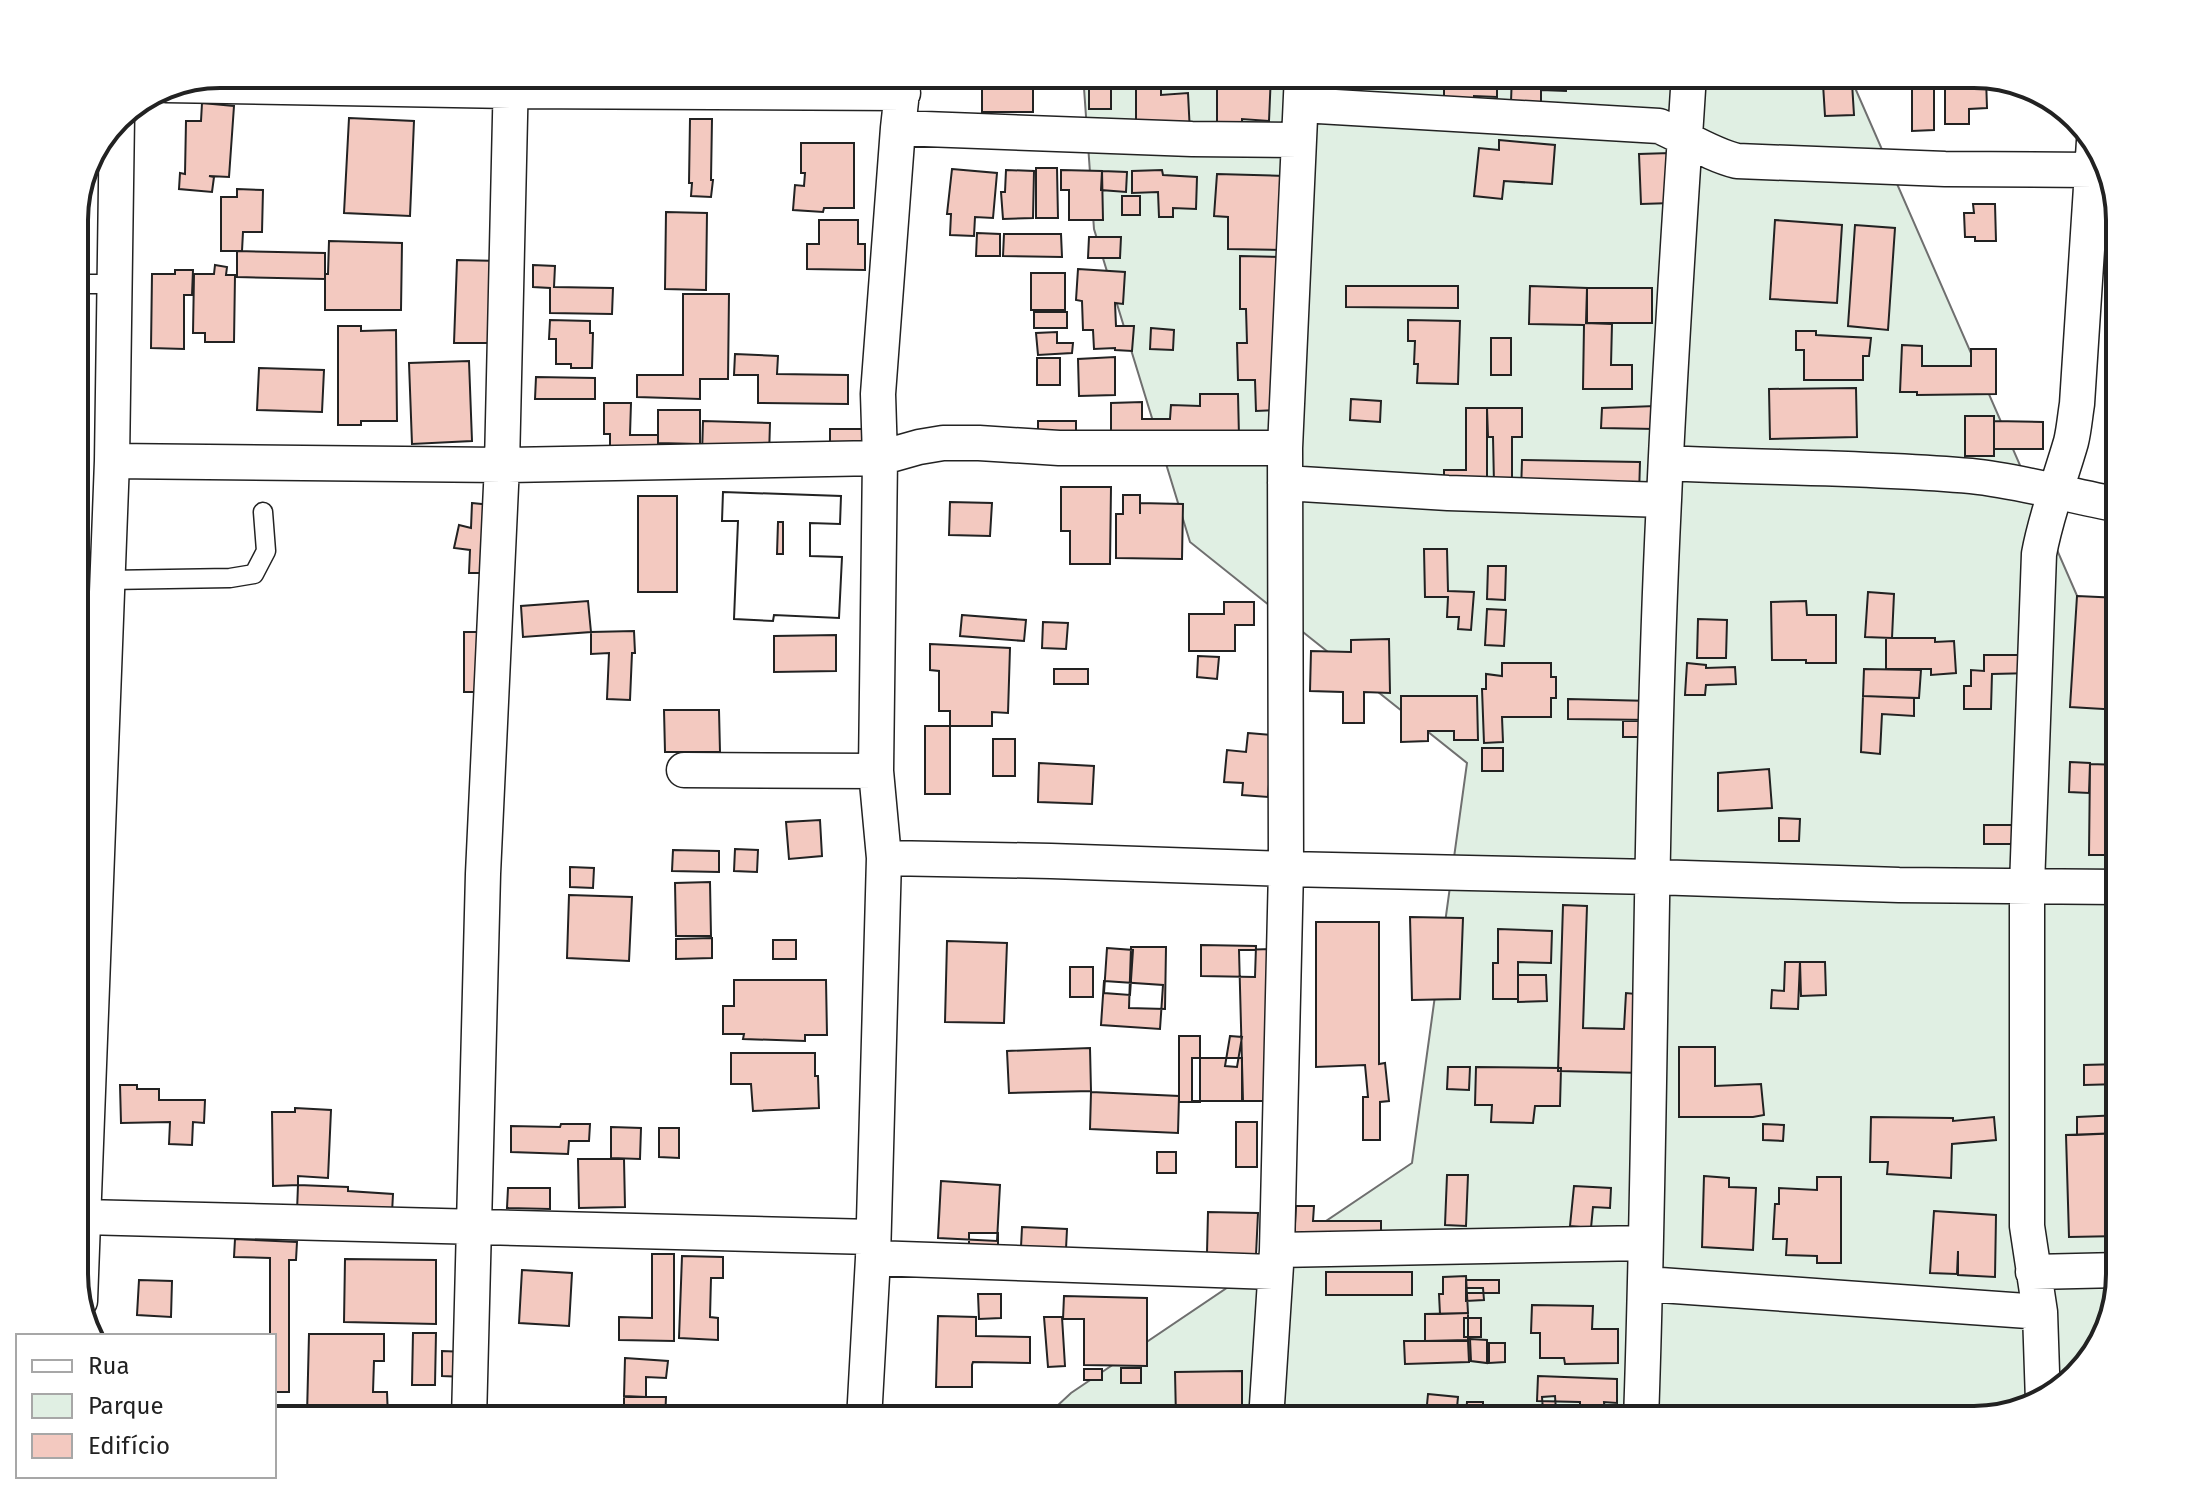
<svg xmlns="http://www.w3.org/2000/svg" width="2194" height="1494" viewBox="0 0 2194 1494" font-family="'Fira Sans',sans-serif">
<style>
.green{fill:#e0efe3;stroke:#6f6f6f;stroke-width:2}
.building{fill:#f3c9c0;stroke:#222;stroke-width:2;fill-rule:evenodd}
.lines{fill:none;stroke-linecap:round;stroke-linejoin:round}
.service-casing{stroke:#222;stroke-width:21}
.minor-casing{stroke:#222;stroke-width:37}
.service{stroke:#fff;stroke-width:18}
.minor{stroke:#fff;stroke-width:34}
.rim{fill:none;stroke:#222;stroke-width:4}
</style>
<rect width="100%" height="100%" fill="#fff"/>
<path class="green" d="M1083,74H1849L2120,694V1275L2095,1356L2047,1401L1975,1420H1042L1071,1393L1412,1163L1467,763L1190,542L1094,229Z"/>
<path class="building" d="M982,74H1033V112H982Z
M1136,74H1161V95L1188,93L1190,133L1136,123Z
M1217,74H1271L1269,121L1242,119V125H1217Z
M1444,74H1497V97L1474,96V100H1444Z
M1512,74H1567L1566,91L1541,90V103L1511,102Z
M1912,74H1934V130L1912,131Z
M1945,74H1974L1986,78L1987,108L1969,109V124H1945Z
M1852,83L1854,115L1825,116L1823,84Z
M1089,87H1111V109H1089Z
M202,103L234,106L229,177L209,176L214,177L212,192L179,189L180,173L185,174L186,121H201Z
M349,118L414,121L410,216L344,213Z
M690,119H712L711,180H713L711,197L691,196L692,183H689Z
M1499,140L1555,145L1552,184L1504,181L1502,199L1474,196L1479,148L1499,150Z
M801,143H854V208H824L823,212L793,210L795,185L804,186L805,173H801Z
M1670,153L1672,203L1641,204L1639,154Z
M1036,168H1057L1058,218H1036Z
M952,169L997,173L993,218L975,217L974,236L950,235L951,214H947Z
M1006,170L1034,171L1033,218L1003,219L1001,192H1005Z
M1061,170L1102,171L1103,220H1069V190H1061Z
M1162,170L1163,175L1197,177L1196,209L1173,208V217H1159L1158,192L1132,193V171Z
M1102,171L1127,172L1126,192L1101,190Z
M1217,174L1285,176L1284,250L1228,249V217L1214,216Z
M237,189L263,190L262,232H243L242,251H221V197H237Z
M1122,196H1140V215H1122Z
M1973,204H1995L1996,241H1975V237H1965L1964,213H1974Z
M666,212L707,213L706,290L665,289Z
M819,220H858V244H865V270L807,269V244H819Z
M1775,220L1842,225L1837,303L1770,299Z
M1855,225L1895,228L1888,330L1848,326Z
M977,233L1000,234V256H976Z
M1004,234H1061L1062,257L1003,256Z
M1089,237H1121L1120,258H1088Z
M329,241L402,243L401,310H325V274H328Z
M237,251L325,253V279L237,277Z
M1240,256L1283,257L1281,410L1256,411L1255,380H1238L1237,343H1247L1246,309H1240Z
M457,260L500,261L498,343H454Z
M215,265L227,267L226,275H235L234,342H205V333H193L194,274H214Z
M533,265L555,266L554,287L613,288L612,314L550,313V288L533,287Z
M1078,269L1125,272L1123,304L1115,303L1116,326H1134L1132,351L1115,350V348L1094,349L1093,330H1083L1082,301L1076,300Z
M175,270H193L192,295H184V349L151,348L152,274H175Z
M1031,273H1065V310H1031Z
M1346,286H1458V308L1346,307Z
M1530,286L1587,288L1586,323L1612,324L1611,365H1632V389H1583L1584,325L1529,324Z
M1587,288H1652V323H1587Z
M683,294H729L728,379H700V399L637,397V375H683Z
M1034,312H1067V328H1034Z
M550,320L590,321V333H593L592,368H571V364H556V339H549Z
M1408,320L1460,321L1458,384L1417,383L1418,364H1414L1415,341H1408Z
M338,326H361V331L396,330L397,421H361V425H338Z
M1151,328L1174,330L1173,350L1150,349Z
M1796,331H1816V335L1871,338L1869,356H1863V380H1804V350H1796Z
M1057,332V343H1073L1072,353L1038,355L1036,333Z
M1491,338H1511V375H1491Z
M1902,345L1922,346V366H1971V349H1996V394L1917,395V392H1900Z
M735,354L778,356L777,374L848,375V404L758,403V375H734Z
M1115,357V395L1079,396L1078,359Z
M1037,358H1060V385H1037Z
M469,361L472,441L412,444L409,363Z
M259,368L324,370L322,412L257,410Z
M536,377L595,378V399H535Z
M1856,388L1857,437L1770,439L1769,389Z
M1200,394H1238L1239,437L1111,440V403L1142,402V419H1170L1171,405L1200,406Z
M1351,399L1381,401L1380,422L1350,420Z
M604,403H631L630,435H658V455H610V434H604Z
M1655,406V429L1601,428L1602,408Z
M1466,408H1487V490H1444V470H1466Z
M1487,408H1522V437H1512V484H1494L1493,437H1488Z
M658,410H700V444L658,443Z
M1965,416H1994V456H1965Z
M703,421L770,423L769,456L702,455Z
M1038,421H1076V441H1038Z
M1994,421L2043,422V449H1994Z
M830,429H864L863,455H830Z
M1522,460L1640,462L1639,495L1521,492Z
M1061,487H1111L1110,564H1070V531H1061Z
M723,492L841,496L840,524L810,523V556L842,557L839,618L774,615L773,621L734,619L738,521H722ZM778,522H783V554H777Z
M723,492L841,496L840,524L810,523V556L842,557L839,618L774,615L773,621L734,619L738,521H722Z
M1123,495H1140V514V503L1183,504L1182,559L1116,558V514H1123Z
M638,496H677V592H638Z
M950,502L992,503L990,536L949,535Z
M472,503L491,505L488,573H469L470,550L454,548L459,525L471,528Z
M1424,549H1447L1448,591L1474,592L1471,630L1458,629L1459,617H1447L1448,597H1425Z
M1488,566H1506L1505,600L1487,599Z
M1868,592L1894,594L1892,638L1865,637Z
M2077,596L2120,598V710L2070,707Z
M588,601L591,632L523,637L521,606Z
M1806,601L1807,615H1836V663H1806V660H1772L1771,602Z
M1224,602H1254V625H1235V651H1189V614H1224Z
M1487,609L1506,610L1504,646L1485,645Z
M962,615L1026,620L1024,641L960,636Z
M1698,619L1727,620L1726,658H1697Z
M1043,622L1068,623L1066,649L1042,648Z
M634,631L635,653H632L630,700L607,699L609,653L591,654V632Z
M464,632H484V692H464Z
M836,635V671L774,672V636Z
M1886,638H1935V642L1954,641L1956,673L1931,675V669H1886Z
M1389,639L1390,693L1364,692V723H1343V692L1310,691L1311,651L1351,652V640Z
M930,644L1010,648L1008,713L992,712V726H950V711H939V671L930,670Z
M1984,655H2038V673L1992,674L1991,709H1964V686H1971V670L1984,671Z
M1198,656L1219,657L1217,679L1197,677Z
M1502,663H1551V677H1556V698H1551V717H1502L1503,742L1484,743L1482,689H1486V674L1502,676Z
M1687,663L1706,665V668L1735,667L1736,684L1706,685L1705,695H1685Z
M1054,669H1088V684H1054Z
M1864,669L1921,670L1919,698L1863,696Z
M1401,696H1477L1478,740H1454V731H1428V741L1401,742Z
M1863,696L1914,698V716L1882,714L1880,754L1861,752Z
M1568,699L1652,701V720L1568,719Z
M664,710H719L720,752H665Z
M1623,721H1651V737H1623Z
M925,726H950V794H925Z
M1248,733L1273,735L1268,797L1242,795L1243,783L1224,782L1227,750L1246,752Z
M993,739H1015V776H993Z
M1482,748H1503V771H1482Z
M2070,762L2090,763L2089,793L2069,792Z
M1039,763L1094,766L1092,804L1038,802Z
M2090,764L2120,765V855H2089Z
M1769,769L1772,808L1718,811V773Z
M1779,818L1800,819L1799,841H1779Z
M820,820L822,856L789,859L786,822Z
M1984,825H2029V844H1984Z
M735,849L758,850L757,872L734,871Z
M673,850L719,851V872L672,871Z
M570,867L594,868L593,888L570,887Z
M710,882L711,936H676L675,883Z
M569,895L632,897L629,961L567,958Z
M1563,905L1587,906L1583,1028L1624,1029L1626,993L1646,995L1644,1073L1558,1071Z
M1410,917L1463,918L1460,999L1412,1000Z
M1316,922H1379V1064L1385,1063L1389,1101L1380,1102V1140H1363V1097H1368L1365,1065L1316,1067Z
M1498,929L1552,931L1551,963L1518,962V999H1493V963H1498Z
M712,938V958L676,959V939Z
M773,940H796V959H773Z
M947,941L1007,943L1004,1023L945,1022Z
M1201,945L1256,946L1255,977L1201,976Z
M1131,947H1166L1165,1009L1129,1008Z
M1107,948L1133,950L1130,995L1104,993Z
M1271,949L1274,1101H1243L1239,950Z
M1785,962H1800L1798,1009L1771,1008L1772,990L1784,991Z
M1800,962H1825L1826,995L1801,996Z
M1070,967H1093V997H1070Z
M1518,975H1546L1547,1001L1518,1002Z
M734,980H826L827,1035H805V1041L743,1039L744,1034H723V1006H734Z
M1104,981L1163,985L1160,1029L1101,1025Z
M1179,1036H1200V1102H1179Z
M1230,1036L1242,1037L1237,1067L1225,1066Z
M1679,1047H1715V1086L1761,1084L1764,1115L1753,1117H1679Z
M1090,1048L1091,1091L1009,1093L1007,1051Z
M731,1053H815V1076H818L819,1108L753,1111L751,1084H731Z
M1192,1058H1242V1101H1192Z
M2120,1064V1084L2084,1085V1065Z
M1448,1067H1470L1469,1090L1447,1089Z
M1476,1067L1561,1068L1560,1106H1535L1533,1123L1491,1122L1492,1105H1475Z
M120,1085H137V1089H159V1100H205L204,1123L193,1122L192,1145L169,1144L170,1122L121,1123Z
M1091,1092L1179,1096L1178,1133L1090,1129Z
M295,1108L331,1110L328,1178L298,1176V1185L273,1186L272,1112H295Z
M2120,1115V1133L2077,1135V1117Z
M1871,1117L1953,1118V1121L1994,1117L1996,1140L1952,1144L1951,1178L1887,1174L1888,1162H1870Z
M1236,1122H1257V1167H1236Z
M561,1124H590L589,1141H569L568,1154L511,1152V1126L560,1127Z
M1763,1124L1784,1125L1783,1141L1763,1140Z
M611,1127L641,1128L640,1159L611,1158Z
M659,1128H679V1158L659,1157Z
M2120,1133V1236L2069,1237L2066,1135Z
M1157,1152H1176V1173H1157Z
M578,1159H624L625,1207L579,1208Z
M1447,1175H1468L1466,1226L1445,1225Z
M1704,1176L1729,1178V1187L1756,1188L1753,1250L1702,1247Z
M1817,1177H1841V1263H1817V1256L1786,1255L1787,1239H1773L1775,1204H1779V1188L1817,1190Z
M941,1181L1000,1185L997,1241L938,1238Z
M298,1185L348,1187V1191L393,1194L392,1213L297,1211Z
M1574,1186L1611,1188L1610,1208L1593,1207L1591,1228L1570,1226Z
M508,1188H550V1209L507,1208Z
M1296,1206H1314L1313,1221H1381V1244L1294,1241Z
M1934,1211L1996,1215L1995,1277L1958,1275V1251L1957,1274L1930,1273Z
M1208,1212L1258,1213L1256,1255L1207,1253Z
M1022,1227L1067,1229L1066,1249L1021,1247Z
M969,1233H998V1249H969Z
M235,1239L297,1242L296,1260H289V1392H274V1336H270V1258L234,1257Z
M652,1254H674V1341L619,1340V1317L652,1318Z
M682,1256L723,1257V1278H711L710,1317L718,1318V1340L679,1338Z
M345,1259L436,1260V1324L344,1322Z
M522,1270L572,1273L569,1326L519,1323Z
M1326,1272H1412V1295H1326Z
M1466,1276L1468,1313L1440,1314L1439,1294H1443V1277Z
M139,1280L172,1281L171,1317L137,1315Z
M1466,1280H1499V1293H1466Z
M1466,1288H1483L1484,1300L1466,1301Z
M978,1294H1001V1318L979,1319Z
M1064,1296L1147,1298V1366L1084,1365V1319H1063Z
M1532,1305L1593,1306L1592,1329H1618V1363L1565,1364L1564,1358H1540V1333H1531Z
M1468,1313V1340L1425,1341V1314Z
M938,1316L976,1317V1336L1030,1337V1363L973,1362L972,1365V1387H936Z
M1044,1317H1062L1065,1366L1048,1367Z
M1464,1318H1481V1337H1464Z
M413,1333H436L435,1385H412Z
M309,1334H384V1361H374L373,1392H387L388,1418L307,1415Z
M1470,1339L1487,1340V1363L1471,1361Z
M1404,1341H1468L1469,1362L1405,1364Z
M1489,1343H1505V1362L1489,1363Z
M442,1351L466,1352L465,1377L442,1376Z
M625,1358L668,1361L666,1378L646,1377V1397L624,1396Z
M1121,1368H1141V1383H1121Z
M1084,1369H1102V1380H1084Z
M1242,1371V1418H1176L1175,1372Z
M1538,1376L1617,1379V1403L1604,1402L1605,1414L1580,1415V1402L1537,1401Z
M1428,1394L1458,1397L1456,1418L1426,1415Z
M1555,1396L1556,1411H1543L1542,1397Z
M624,1397H666L665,1420H624Z
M1467,1402H1483V1411H1491L1490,1420H1467V1415H1466Z
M1555,1406L1556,1420H1527L1526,1408Z
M1575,1414V1420H1556V1415Z
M1401,1415L1459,1418V1420H1401Z
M402,1416V1420H351V1418Z"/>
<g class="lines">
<g class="service-casing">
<path id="service" d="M74,284H113
M108,580L230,578L254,574L266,551L263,512"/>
</g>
<g class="minor-casing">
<path id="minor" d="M166,85L511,91L903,93
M1301,105L1659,126C1685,137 1709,154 1737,161L1945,169L2093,170
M898,128L1192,139L1298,140
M112,461L502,465L880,458L919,447L943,443H979L1059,448H1285
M1666,463C1767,468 1870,467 1971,476C2021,481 2070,496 2120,505
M1285,483L1448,493L1664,500
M684,770L876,771
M884,858L1051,861L1286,869L1653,877L1899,885L2120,887
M83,1217L873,1237
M1277,1250L1645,1243
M873,1258L1274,1272
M2033,1272L2120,1270
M1646,1284L2040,1312
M80,1301L112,461L117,116
M2043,1402L2040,1312L2027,1226V886L2039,554C2046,515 2060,480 2071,442C2074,430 2075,416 2077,404L2094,141
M469,1420L483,874L502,465L511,74
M864,1420L873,1258L884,858L876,771L880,458L878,394L898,128L904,74
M1266,1420L1277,1250L1286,869L1285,448L1302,74
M1641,1420C1652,1113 1649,806 1664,500C1670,358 1680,216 1689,74"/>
</g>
<use href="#service" class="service"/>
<use href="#minor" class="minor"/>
</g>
<path d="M0 0H2194V1494H0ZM220 88H1974A132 132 0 0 1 2106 220V1274A132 132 0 0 1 1974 1406H220A132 132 0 0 1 88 1274V220A132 132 0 0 1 220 88Z" fill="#fff" fill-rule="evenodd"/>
<path class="rim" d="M220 88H1974A132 132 0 0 1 2106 220V1274A132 132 0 0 1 1974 1406H220A132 132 0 0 1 88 1274V220A132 132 0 0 1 220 88Z"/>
<rect x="16" y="1334" width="260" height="144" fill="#ffffff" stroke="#a7a7a7" stroke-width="2"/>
<rect x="32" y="1360" width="40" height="12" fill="#ffffff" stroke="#a7a7a7" stroke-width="2"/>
<text x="88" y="1374" font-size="24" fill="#222222">Rua</text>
<rect x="32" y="1394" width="40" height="24" fill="#e0efe3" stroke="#a7a7a7" stroke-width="2"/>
<text x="88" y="1414" font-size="24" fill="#222222">Parque</text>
<rect x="32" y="1434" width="40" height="24" fill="#f3c9c0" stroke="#a7a7a7" stroke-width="2"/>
<text x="88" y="1454" font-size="24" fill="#222222">Edifício</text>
</svg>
